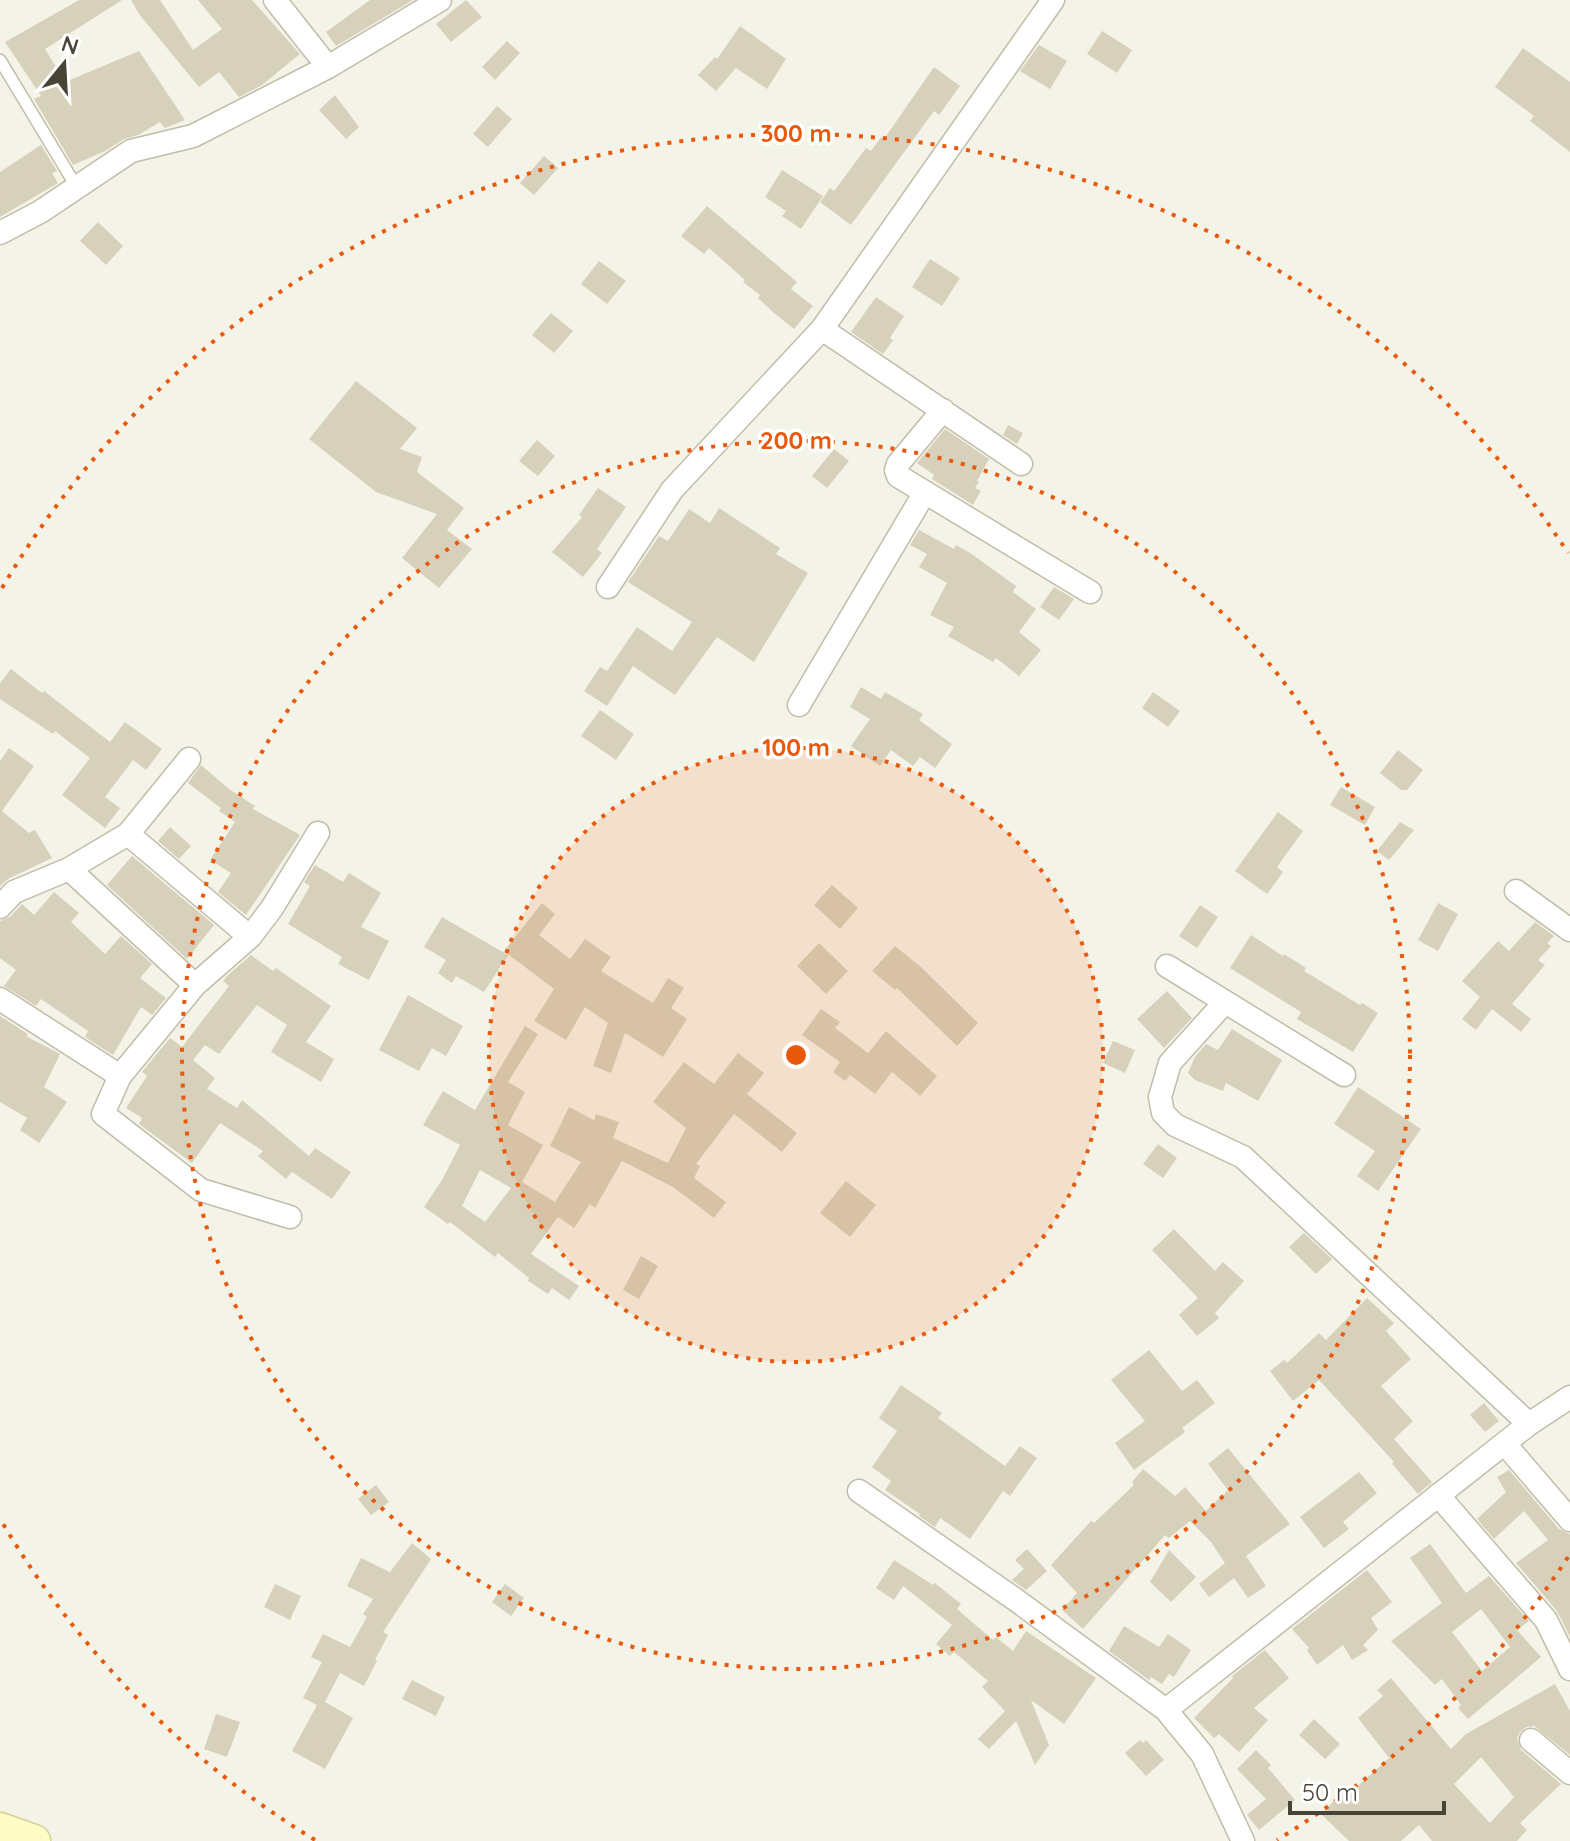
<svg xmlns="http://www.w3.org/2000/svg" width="1570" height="1841" viewBox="0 0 1570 1841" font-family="Quicksand,sans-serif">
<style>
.building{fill:#d7d1bc;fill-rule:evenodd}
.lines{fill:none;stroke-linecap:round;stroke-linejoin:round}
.lane-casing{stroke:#c0bda9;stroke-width:14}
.street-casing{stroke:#c0bda9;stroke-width:25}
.secondary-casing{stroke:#d7d195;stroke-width:35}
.lane{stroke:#fff;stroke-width:11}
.street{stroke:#fff;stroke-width:22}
.secondary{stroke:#fffcc7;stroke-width:32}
.ring{fill:none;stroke:#e8590c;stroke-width:4;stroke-dasharray:4 8}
.centre{fill:#e8590c;stroke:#fff;stroke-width:4}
.ring-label{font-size:24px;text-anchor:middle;font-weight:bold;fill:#e8590c;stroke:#fff;stroke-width:7;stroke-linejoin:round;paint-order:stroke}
</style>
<rect width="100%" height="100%" fill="#f4f3e7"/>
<path class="building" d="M79,0H122L45,49L65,82L139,51L185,120L165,128L160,122L138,135L124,139L105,151L73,165L34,99L41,96L5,42Z
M131,0H160L193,50L222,29L198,0H252L300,54L262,85L239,97L219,72L199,87L139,14Z
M370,0H413L336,46L326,32Z
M466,0L482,17L451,42L436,24Z
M740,26L786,59L767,89L736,68L716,91L698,75L715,57L717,59Z
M1102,31L1132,50L1117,73L1087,54Z
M507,41L520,53L495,80L482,67Z
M1039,45L1067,61L1050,89L1020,71Z
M1523,48L1570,82V152L1530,121L1534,116L1495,87Z
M934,67L960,86L939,115L934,111L851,225L820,202L830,188L834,191L866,148L871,151L881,137L884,139Z
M335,95L359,127L346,139L319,110Z
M497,106L512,119L488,147L473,134Z
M41,145L57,171L52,173L58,183L0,217V172Z
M544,156L558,168L534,195L520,183Z
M782,170L823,196L801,229L782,216L786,211L765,197Z
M707,206L797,282L791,289L813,306L794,329L774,313L758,298L760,295L743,282L745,280L709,248L704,254L681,236Z
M98,222L123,246L106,265L80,241Z
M930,259L960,278L942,306L912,287Z
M599,261L626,281L607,304L581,284Z
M876,297L904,316L890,338L893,340L883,354L851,332Z
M551,313L573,331L554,353L532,335Z
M356,381L417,428L400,449L422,457L417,472L464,508L447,530L472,549L439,588L402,558L437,514L376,492L309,439Z
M1008,425L1023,433L1017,444L1003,435Z
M945,429L989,459L977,481L979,482L975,488L981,491L973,505L932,479L934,475L917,463Z
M537,440L555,456L538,476L519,461Z
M834,449L849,461L827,488L812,476Z
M598,488L626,507L597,549L602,553L583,577L552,552L582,517L579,515Z
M719,508L780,548L776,554L808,573L754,662L717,637L675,695L633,666L607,706L584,691L600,667L607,671L637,627L672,651L692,622L628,582L659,536L668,541L689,509L710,523Z
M919,530L954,549L956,545L970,553L1016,586L1013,592L1036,609L1019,632L1041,650L1019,676L996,658L993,662L948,636L954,627L930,615L947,583L919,567L927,554L910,545Z
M1054,587L1074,599L1059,620L1040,607Z
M11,669L42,693L44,691L110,742L125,722L162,749L146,770L133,760L105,797L120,808L105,828L62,795L90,758L55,731L53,734L0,699V683Z
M861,687L881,699L885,692L923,714L919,720L952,744L935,768L920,757L913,766L891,750L880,766L851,746L870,719L850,707Z
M1153,692L1180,711L1168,727L1142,708Z
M600,710L634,734L616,760L581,736Z
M9,748L34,766L2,811L29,833L35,830L52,858L8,879L0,886V761Z
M1398,750L1423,770L1407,790H1401L1380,773Z
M201,765L229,789L255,806L253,809L300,835L246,915L218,892L231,873L210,860L235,822L219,811L221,808L188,783Z
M1341,787L1375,807L1365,825L1330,805Z
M1278,812L1303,831L1277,867L1283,872L1267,894L1235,871Z
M1400,822L1414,830L1389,860L1377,851Z
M170,827L191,846L179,859L158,841Z
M132,856L214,925L187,959L107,885Z
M315,865L343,882L349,873L381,893L361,927L389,941L369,980L338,964L342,957L288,924L310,886L304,882Z
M832,885L858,908L840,929L814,905Z
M54,892L79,913L71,922L105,954L121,936L152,964L140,978L166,998L152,1015L141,1007L113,1055L85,1037L88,1031L41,999L36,1006L4,986L16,970L0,958V921L10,917L22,904L34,915Z
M542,903L555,914L539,935L570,959L585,939L611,957L601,971L653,1003L668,978L684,988L671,1008L687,1019L663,1057L625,1033L611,1073L593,1066L608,1023L585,1007L566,1040L534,1021L554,989L504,951Z
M1438,903L1458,914L1438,951L1418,940Z
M1200,905L1218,917L1197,948L1179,936Z
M442,917L508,955L484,992L456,976L452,983L438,973L446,960L424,947Z
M1535,922L1554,936L1547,943L1551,946L1538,960L1545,965L1512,1004L1531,1019L1521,1032L1492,1009L1476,1030L1462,1019L1480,997L1462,981L1498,941L1509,951Z
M1251,935L1283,956L1284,954L1306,968L1304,971L1360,1005L1362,1003L1378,1013L1353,1052L1297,1019L1301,1012L1230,968Z
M819,943L848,971L826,994L797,966Z
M895,946L921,967L978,1023L957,1046L897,988L895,990L872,971Z
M251,955L273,971L276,968L331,1006L306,1042L334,1059L321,1082L271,1052L287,1025L257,1005L219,1054L205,1045L193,1060L215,1078L207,1089L237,1108L242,1100L309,1156L315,1148L351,1172L332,1199L292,1172L286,1179L258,1156L263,1151L220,1123L192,1163L139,1124L142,1118L126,1108L147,1076L142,1072L170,1038L182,1047L229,986L223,981L228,975Z
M1167,991L1192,1018L1164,1048L1137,1019Z
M408,995L463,1026L446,1056L432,1048L419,1071L379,1050Z
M821,1009L840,1022L835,1028L868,1053L886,1031L937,1076L920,1096L892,1072L875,1094L850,1075L845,1081L833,1072L840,1062L802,1035Z
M0,1016L28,1034L26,1036L60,1054L44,1087L67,1102L39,1143L20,1130L27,1118L0,1102Z
M525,1026L538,1034L508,1082L525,1092L508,1125L543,1145L522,1182L555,1202L581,1162L550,1146L569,1107L594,1120L596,1114L619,1122L613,1138L668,1163L686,1128L653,1102L684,1062L714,1084L738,1053L764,1073L747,1094L797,1133L782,1152L734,1114L696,1164L700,1166L694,1178L726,1202L714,1218L673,1187L622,1161L595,1208L590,1204L574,1228L558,1217L531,1254L579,1286L569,1300L552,1288L548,1294L528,1281L529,1278L498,1253L495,1257L450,1222L448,1224L424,1207L442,1180L460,1145L423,1125L443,1091L475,1110ZM480,1170L511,1188L485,1222L462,1206Z
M1232,1029L1282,1060L1258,1101L1226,1083L1223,1091L1195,1080L1188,1073L1195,1057L1206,1044L1218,1050Z
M1113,1041L1135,1050L1125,1073L1103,1063Z
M1358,1087L1421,1129L1378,1191L1357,1176L1375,1151L1334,1124Z
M1158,1144L1177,1158L1163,1178L1143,1164Z
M846,1181L876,1205L850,1237L820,1213Z
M1174,1229L1215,1271L1223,1262L1244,1281L1215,1313L1219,1318L1197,1336L1179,1315L1198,1298L1152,1250Z
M1304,1233L1332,1259L1316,1274L1289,1247Z
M641,1256L658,1266L639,1299L623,1290Z
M1367,1298L1394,1323L1386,1331L1411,1359L1381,1386L1413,1421L1394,1439L1432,1482L1418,1494L1392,1464L1394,1462L1319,1380L1293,1401L1270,1371L1284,1360L1287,1363L1319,1333L1326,1340Z
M1149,1350L1182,1391L1197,1380L1215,1403L1182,1428L1185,1432L1134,1470L1115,1443L1145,1421L1111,1380Z
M901,1385L942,1413L938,1418L1005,1466L1020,1446L1037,1458L1010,1496L1003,1491L970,1539L940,1518L935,1527L919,1516L920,1514L885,1490L891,1481L872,1467L897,1431L879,1418Z
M1484,1403L1499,1421L1485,1432L1470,1415Z
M1228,1448L1290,1524L1246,1556L1266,1586L1248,1598L1234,1578L1209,1597L1199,1584L1225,1563L1211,1542L1190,1521L1169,1538L1165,1535L1083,1629L1062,1610L1077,1593L1051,1565L1091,1521L1094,1523L1134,1485L1132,1482L1143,1469L1175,1496L1185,1487L1206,1511L1228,1490L1208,1464Z
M1509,1470L1559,1529L1570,1534V1637L1557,1611L1516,1563L1548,1540L1524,1511L1494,1539L1477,1519L1506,1492L1497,1477Z
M1359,1472L1377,1493L1343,1522L1349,1529L1324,1548L1300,1517Z
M376,1485L389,1502L371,1515L358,1499Z
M412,1543L431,1559L383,1632L388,1635L375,1660L377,1661L364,1686L340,1673L325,1702L353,1718L325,1769L292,1751L317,1705L303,1698L322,1662L311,1657L323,1634L350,1647L367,1617L363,1614L373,1599L347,1586L361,1558L390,1572Z
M1430,1544L1466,1593L1489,1576L1529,1621L1517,1630L1541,1657L1468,1719L1458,1708L1461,1705L1442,1679L1435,1685L1391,1641L1442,1603L1410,1558ZM1481,1609L1510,1647L1482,1671L1452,1632Z
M1027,1549L1047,1571L1026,1590L1012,1580L1024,1569L1015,1560Z
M1169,1550L1196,1577L1171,1602L1150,1582Z
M894,1560L933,1585L935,1583L961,1604L957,1609L993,1640L996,1637L1013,1651L1026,1631L1096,1678L1064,1724L1031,1700L1049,1745L1035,1765L1016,1721L989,1749L978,1739L1005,1711L982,1687L988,1681L954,1652L950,1656L936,1644L952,1625L903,1586L894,1600L876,1588Z
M1367,1570L1392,1602L1371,1618L1378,1630L1363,1645L1368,1650L1352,1660L1343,1645L1317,1665L1307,1650L1309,1648L1292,1629Z
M275,1584L301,1596L290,1620L264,1607Z
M505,1584L524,1598L511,1616L492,1602Z
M1124,1626L1159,1647L1168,1634L1191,1650L1174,1677L1169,1674L1162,1684L1151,1677L1149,1680L1109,1651Z
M1265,1650L1289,1678L1254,1708L1268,1720L1239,1752L1219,1734L1214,1738L1194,1718L1233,1678L1232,1676Z
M1391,1678L1451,1749L1466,1734L1555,1684L1570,1711V1755L1534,1726L1526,1727L1520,1732L1517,1738L1521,1750L1561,1784L1520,1823L1527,1830L1517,1841H1432L1419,1825L1401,1841H1349L1321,1814L1346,1789L1350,1793L1389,1758L1358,1718L1383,1696L1377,1690ZM1481,1757L1514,1797L1490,1823L1454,1784Z
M412,1680L445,1697L436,1716L402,1699Z
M216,1714L240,1722L227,1757L204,1749Z
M1314,1719L1340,1744L1325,1759L1299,1735Z
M1140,1740L1143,1743L1146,1740L1164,1760L1146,1776L1125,1753Z
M1256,1750L1271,1765L1268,1768L1295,1800L1259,1830L1247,1815L1266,1799L1237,1769Z"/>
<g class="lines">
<g class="lane-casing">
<path id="lane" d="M0,60L76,186"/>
</g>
<g class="street-casing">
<path id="street" d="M275,0L328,67
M0,233L40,212L131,151L193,136L328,67L440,0
M822,329L1021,464
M943,410L898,464L896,470L898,476L1090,592
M608,587L672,490L822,329L1053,0
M799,705L925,492
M128,834L250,937
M69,869L195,985
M1516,891L1570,930
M0,907L14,892L69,869L128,834L189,759
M1167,966L1344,1075
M0,999L120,1076L103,1114L201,1190L290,1217
M1225,1002L1170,1063L1160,1097L1163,1113L1175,1125L1243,1157L1529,1424
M120,1076L195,985L250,937L272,908L318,833
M1505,1444L1570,1520
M859,1491L1016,1600L1166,1710L1202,1754L1243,1841
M1438,1495L1546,1620L1570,1669
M1166,1710L1529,1424L1570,1397
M1531,1740L1570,1773"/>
</g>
<g class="secondary-casing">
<path id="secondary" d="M0,1829L34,1841"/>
</g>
<use href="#lane" class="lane"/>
<use href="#street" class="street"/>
<use href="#secondary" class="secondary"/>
</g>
<circle cx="796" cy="1055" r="307" fill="#e8590c" fill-opacity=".12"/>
<g class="ring">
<circle cx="796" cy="1055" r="307"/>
<circle cx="796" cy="1055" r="614"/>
<path d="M1568 1557A921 921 0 0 1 1277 1840M315 1840A921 921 0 0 1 2 1522M2 588A921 921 0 0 1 1568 553"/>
</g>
<circle cx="796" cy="1055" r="12" class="centre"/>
<g class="ring-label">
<text x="796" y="142">300 m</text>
<text x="796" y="449">200 m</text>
<text x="796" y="756">100 m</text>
</g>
<g transform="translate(64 64) rotate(18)" stroke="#ffffff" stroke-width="6" paint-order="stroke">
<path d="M0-6L14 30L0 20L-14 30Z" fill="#484436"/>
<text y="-12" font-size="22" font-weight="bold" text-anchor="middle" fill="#484436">N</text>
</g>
<path d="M1290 1801v12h154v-12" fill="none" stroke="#484436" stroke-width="4"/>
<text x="1302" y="1801" font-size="24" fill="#484436" stroke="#ffffff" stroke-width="6" paint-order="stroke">50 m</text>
</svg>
